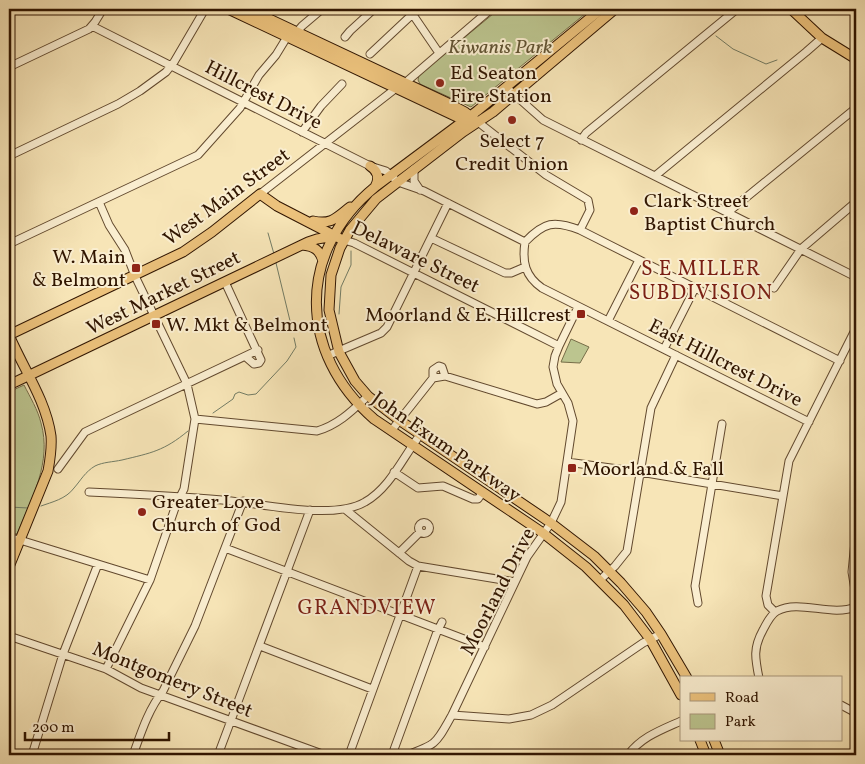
<svg xmlns="http://www.w3.org/2000/svg" width="865" height="764" viewBox="0 0 865 764" font-family="Vollkorn,serif">
<style>
.green{fill:#bcc58f;stroke:#766d48}
.lines{fill:none;stroke-linecap:round;stroke-linejoin:round}
.stream{stroke:#727c65;stroke-width:1}
.minor-casing{stroke:#62492e;stroke-width:9}
.major-casing{stroke:#301500;stroke-width:11}
.minor{stroke:#faeed0;stroke-width:7}
.major{stroke:#ecc27c;stroke-width:9}
.poi-dot{fill:#8f2418;stroke:#faeed0;stroke-width:2}
.labels{text-anchor:middle;stroke-width:4;stroke-linejoin:round;paint-order:stroke}
.park-label{font-size:20px;font-style:italic;fill:#615332;stroke:#faeed0}
.poi-label{font-size:20px;fill:#301500;stroke:#faeed0;text-anchor:start}
.street-label{font-size:20px;fill:#301500;stroke:#faeed0}
.neighbourhood-label{font-size:21px;letter-spacing:1px;fill:#7a1f14;stroke:#faeed0}
</style>
<rect width="100%" height="100%" fill="#f7e5b7"/>
<filter id="stains"><feTurbulence type="fractalNoise" baseFrequency=".004" numOctaves="4"/><feColorMatrix values="0 0 0 0 .2 0 0 0 0 .09 0 0 0 0 .02 0 0 0 .5 -.17"/></filter>
<radialGradient id="worn" r=".72"><stop offset=".6" stop-color="#630" stop-opacity="0"/><stop offset="1" stop-color="#630" stop-opacity=".3"/></radialGradient>
<path class="green" d="M499,9H591L471,107L420,84L418,80L419,75Z
M571,339L589,347L580,363L561,362Z
M24,385C30,397 38,410 41,423C52,462 32,498 17,534H9V392Z"/>
<g class="lines">
<path class="stream" d="M716,36L733,49L766,64L777,60
M268,233L274,254
M276,263L292,329
M339,314L341,287L351,265V251
M213,413L233,399L235,394L239,392L248,395L256,394L287,361L296,347L294,338
M41,506C52,502 66,499 74,488C81,480 85,472 95,466C103,462 113,462 122,460C151,453 164,451 188,431
M9,507L28,508"/>
<g class="minor-casing">
<path id="minor" d="M409,9L439,53
M92,26L370,166L386,171L398,182L424,191L525,242
M297,32L302,26L322,9
M345,37L350,31L374,9
M370,54L418,9
M9,67L89,29L95,22L103,9
M405,83L491,9
M506,87L543,120L856,277
M478,122L546,175L588,200L590,210L580,230
M302,132L321,106L342,84
M581,140L586,133L737,9
M9,156L118,104L140,91L166,72L174,62L205,9
M414,169V181L420,190
M655,176L806,52L822,38
M260,194L395,89
M99,202L109,225L125,250L135,276L187,384L195,419L184,489L176,505L150,580L106,669
M727,213L856,108
M431,238L505,273H511L525,267
M344,240L354,243L559,346
M525,242C544,222 554,220 580,230L840,361
M525,242C522,262 525,276 542,288L809,422
M9,244L198,155L240,108L259,75L276,55L287,37
M225,282L261,360L259,363L254,364L246,357
M774,288L801,249L856,202
M608,321L639,260
M664,349L695,288
M327,356L381,333L387,327L448,203
M433,378V370L439,366L442,367L445,376
M195,419L317,431C338,425 352,411 368,396
M391,431L433,378L445,376L537,404L546,402L562,393
M567,462L640,472L783,496
M58,469L85,432L258,350
M394,472L418,488L443,486L473,499H478L483,492
M89,492C134,494 178,496 222,500C260,503 333,521 365,502C390,488 403,457 420,435
M346,510L409,561L418,566L515,582
M418.5 528a5.5 5.5 0 1 1 11 0a5.5 5.5 0 1 1-11 0Z
M856,531L852,572L856,596
M9,538L20,540L150,580
M225,548L485,647
M399,553L420,532
M600,580L615,566L627,551L651,408L676,355
M698,603L695,586L722,424
M775,612L768,605L766,596L789,461L856,328
M9,636L106,669L141,688L325,755
M260,646L372,689
M759,678C755,658 753,648 763,630C766,624 771,614 777,611C800,599 830,617 856,607
M841,705L856,713
M452,715L509,719L531,715L552,705L643,643L661,634
M32,755L63,654L98,564
M133,755C141,733 148,710 163,691L195,626L243,501
M218,755L310,510
M349,755L418,566
M392,755L437,632L442,622
M407,755C438,744 436,743 452,715L527,557L551,523L561,502L573,421L568,403L557,384L553,367L555,356L559,346L578,307
M628,755C641,737 661,730 681,721"/>
</g>
<g class="major-casing">
<path id="major" d="M228,9L457,117L468,120
M248,9L448,103L465,112L474,119
M601,9L477,111L375,187C296,252 298,353 374,419L543,533L586,567L624,605L650,639L681,695
M615,9L493,112L463,132L376,199L350,230L340,248L331,275L329,310L339,352L355,381L368,396L399,420L551,523L594,556L621,583L646,612L661,634L687,678
M791,9L822,38L856,59
M370,166C378,171 380,178 375,187
M313,221C331,225 336,218 350,207
M302,245C314,246 320,250 323,261
M9,335L183,252L212,232L260,194L277,206L339,238
M9,385L308,242L317,239L335,236
M9,567L48,471C50,460 52,448 51,436C46,400 23,368 9,335
M700,740L706,755
M714,740L720,755"/>
</g>
<use href="#minor" class="minor"/>
<use href="#major" class="major"/>
</g>
<g class="poi-dot">
<circle cx="440" cy="83" r="5"/>
<circle cx="512" cy="120" r="5"/>
<circle cx="634" cy="211" r="5"/>
<rect x="131" y="263" width="10" height="10" rx="2.5"/>
<rect x="576" y="309" width="10" height="10" rx="2.5"/>
<rect x="151" y="319" width="10" height="10" rx="2.5"/>
<rect x="567" y="463" width="10" height="10" rx="2.5"/>
<circle cx="142" cy="512" r="5"/>
</g>
<g class="labels">
<g class="park-label">
<text x="500" y="53">Kiwanis Park</text>
</g>
<g class="poi-label">
<text x="450" y="79">Ed Seaton<tspan x="450" dy="23">Fire Station</tspan></text>
<text x="512" y="147" text-anchor="middle">Select 7<tspan x="512" dy="23">Credit Union</tspan></text>
<text x="644" y="207">Clark Street<tspan x="644" dy="23">Baptist Church</tspan></text>
<text x="126" y="263" text-anchor="end">W. Main<tspan x="126" dy="23">&amp; Belmont</tspan></text>
<text x="571" y="321" text-anchor="end">Moorland &amp; E. Hillcrest</text>
<text x="166" y="331">W. Mkt &amp; Belmont</text>
<text x="582" y="475">Moorland &amp; Fall</text>
<text x="152" y="508">Greater Love<tspan x="152" dy="23">Church of God</tspan></text>
</g>
<g class="street-label">
<text transform="translate(264 94) rotate(27)" y="7">Hillcrest Drive</text>
<text transform="translate(226 196) rotate(-36)" y="7">West Main Street</text>
<text transform="translate(416 256) rotate(26)" y="7">Delaware Street</text>
<text transform="translate(163 292) rotate(-26)" y="7">West Market Street</text>
<text transform="translate(726 362) rotate(27)" y="7">East Hillcrest Drive</text>
<text transform="translate(447 446) rotate(35)" y="7">John Exum Parkway</text>
<text transform="translate(497 591) rotate(-63)" y="7">Moorland Drive</text>
<text transform="translate(173 679) rotate(22)" y="7">Montgomery Street</text>
</g>
<g class="neighbourhood-label">
<text x="701" y="275">S E MILLER<tspan x="701" dy="24">SUBDIVISION</tspan></text>
<text x="367" y="614">GRANDVIEW</text>
</g>
</g>
<rect width="865" height="764" fill="none" stroke="#f7e5b7" stroke-width="30"/>
<rect x="10" y="10" width="845" height="744" fill="none" stroke="#301500" stroke-width="2.5"/>
<rect x="15" y="15" width="835" height="734" fill="none" stroke="#301500"/>
<rect x="680" y="676" width="162" height="65" fill="#faeed0" stroke="#a9977d"/>
<rect x="690" y="693" width="25" height="8" fill="#ecc27c" stroke="#a9977d"/>
<text x="725" y="702" font-size="15" fill="#301500">Road</text>
<rect x="690" y="714" width="25" height="15" fill="#bcc58f" stroke="#a9977d"/>
<text x="725" y="726" font-size="15" fill="#301500">Park</text>
<path d="M25 732v8h144v-8" fill="none" stroke="#301500" stroke-width="2.5"/>
<text x="32" y="732" font-size="15" fill="#301500" stroke="#faeed0" stroke-width="4" paint-order="stroke">200 m</text>
<rect width="100%" height="100%" filter="url(#stains)"/>
<rect width="100%" height="100%" fill="url(#worn)"/>
</svg>
